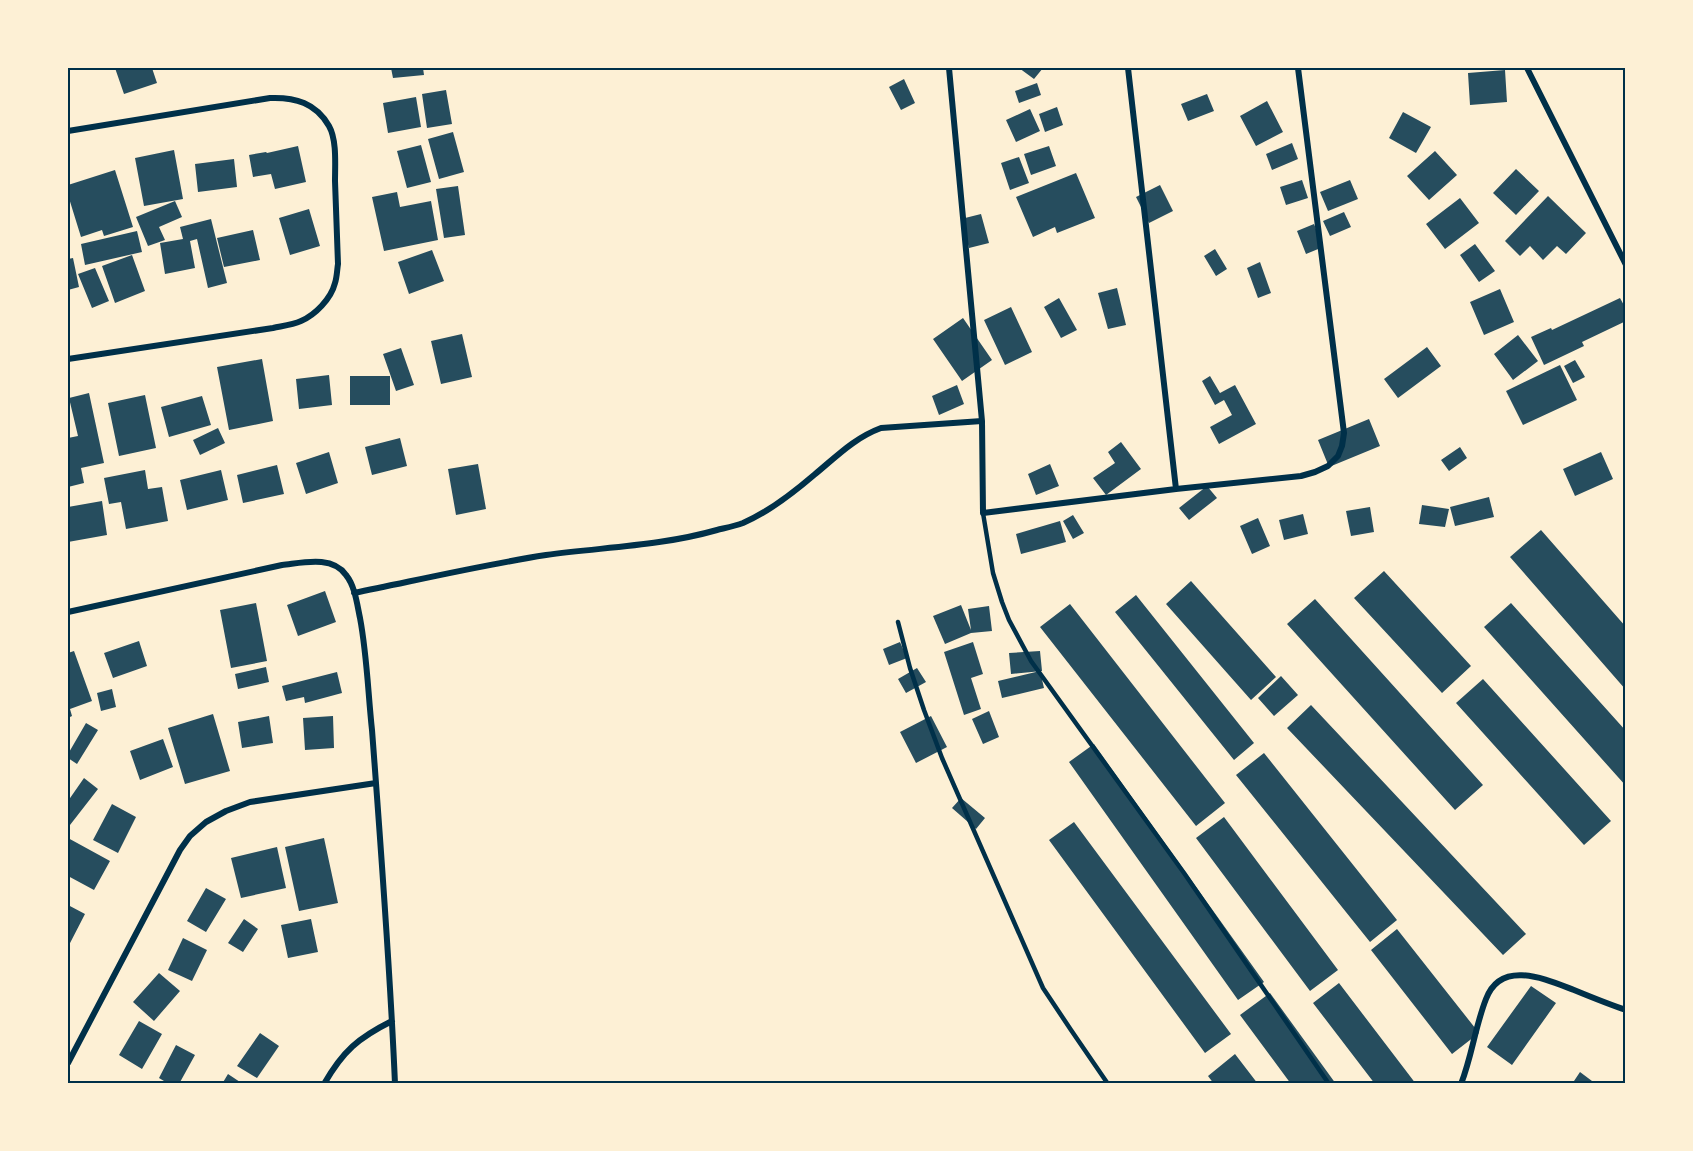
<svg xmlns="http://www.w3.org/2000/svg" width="1693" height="1151" viewBox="0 0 1693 1151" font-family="'Source Sans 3',sans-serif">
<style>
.building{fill:#264d5e}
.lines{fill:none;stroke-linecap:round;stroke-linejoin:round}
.service{stroke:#003049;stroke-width:4.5}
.minor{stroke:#003049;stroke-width:6}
.neatline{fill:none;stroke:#003049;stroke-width:2}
</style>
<rect width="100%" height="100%" fill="#fdf0d5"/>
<path class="building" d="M115,68H152L157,83L124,94Z
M391,68H423L424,75L393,78Z
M1019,68H1043L1034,79Z
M1505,70L1507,102L1470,105L1468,73Z
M904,79L915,103L901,110L889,87Z
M1037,83L1041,95L1019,103L1015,91Z
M446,90L452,124L427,128L422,94Z
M1207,94L1214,111L1188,121L1181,104Z
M416,97L421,127L388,133L383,103Z
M1267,101L1283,132L1256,146L1240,116Z
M1057,107L1063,125L1045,132L1039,114Z
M1030,109L1040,131L1016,142L1006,120Z
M1403,112L1431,127L1416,153L1389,138Z
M453,132L464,172L439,179L428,139Z
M1292,143L1298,159L1272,170L1266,154Z
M421,145L431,182L407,188L397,151Z
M298,146L306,182L275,189L271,174L253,177L249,155L266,152L267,153Z
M1049,146L1056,166L1031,175L1024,154Z
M174,150L183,199L144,206L135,158Z
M1435,151L1457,175L1429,200L1407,176Z
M1019,157L1029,183L1010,190L1001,163Z
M234,159L237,187L198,192L195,164Z
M1516,169L1539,191L1516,215L1493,193Z
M115,170L133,227L104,236L102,230L81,237L68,195V185Z
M1076,173L1095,218L1057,233L1055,227L1033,237L1016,197Z
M1302,180L1308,198L1286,205L1280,187Z
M1350,180L1358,199L1328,211L1320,192Z
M1160,185L1173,211L1149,223L1136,197Z
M458,186L465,235L444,238L436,189Z
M397,192L400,207L431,201L438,240L384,251L372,197Z
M1548,196L1586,233L1566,254L1557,246L1543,260L1530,246L1520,256L1505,241Z
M1460,198L1479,223L1445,249L1426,224Z
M175,201L182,217L159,227L165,240L148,246L136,217Z
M309,209L320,246L290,255L279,218Z
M1344,212L1351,227L1330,236L1323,221Z
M981,214L989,243L969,248L961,219Z
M211,219L227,283L208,288L197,239L190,241L195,268L165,274L160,243L183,239L180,227Z
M1314,224L1323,247L1306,254L1297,231Z
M253,230L260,260L224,267L217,238Z
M137,231L142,252L85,265L81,244Z
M1475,244L1495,271L1479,282L1460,255Z
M1215,249L1227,269L1216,276L1204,256Z
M432,250L444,281L409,294L398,262Z
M132,255L145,291L115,303L102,266Z
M73,258L79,287L68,290V259Z
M1260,262L1271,293L1258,298L1247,268Z
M95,268L109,301L92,308L78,274Z
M1117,288L1126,325L1108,329L1098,293Z
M1500,289L1514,322L1484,335L1470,302Z
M1059,298L1077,330L1061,338L1044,307Z
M1620,298L1626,309V321L1582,342L1584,346L1544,365L1531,337L1551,328L1552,330Z
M1011,307L1032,352L1005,365L984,320Z
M963,318L992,360L962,381L933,339Z
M462,334L472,377L441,384L431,341Z
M1518,335L1538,361L1513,380L1494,354Z
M1427,347L1441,366L1398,398L1384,379Z
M401,348L414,385L396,391L383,354Z
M262,359L273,421L229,430L217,367Z
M1575,360L1585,377L1573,383L1564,366Z
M1560,365L1577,400L1523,425L1506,391Z
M329,375L332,405L299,409L296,379Z
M350,376H390V405H350Z
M1210,376L1220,393L1235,385L1256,424L1219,444L1210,427L1232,415L1224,400L1215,405L1202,381Z
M957,385L964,404L939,415L932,396Z
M89,393L104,463L81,468L84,483L68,487V438L78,436L69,398Z
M145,395L156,448L119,456L108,403Z
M202,396L211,425L169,437L161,407Z
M1369,419L1380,446L1329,467L1318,440Z
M218,428L225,443L200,455L193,440Z
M400,438L407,466L372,475L365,447Z
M1121,442L1141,469L1106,495L1093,478L1115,463L1108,452Z
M1460,447L1467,458L1449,471L1441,460Z
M329,452L338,483L306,494L296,463Z
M1601,452L1613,479L1575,496L1563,469Z
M478,464L486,509L456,515L448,469Z
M1050,464L1059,486L1036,495L1028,474Z
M277,465L284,494L243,503L237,475Z
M145,470L148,489L162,487L168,521L126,529L121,502L109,504L104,478Z
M221,470L228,500L187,510L180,480Z
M1207,486L1217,498L1189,520L1179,508Z
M1489,497L1494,517L1455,526L1450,507Z
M102,501L107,535L68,542V507Z
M1422,505L1449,509L1445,527L1419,524Z
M1370,507L1374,532L1351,536L1346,511Z
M1303,514L1308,534L1284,540L1279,520Z
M1073,515L1084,533L1073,539L1063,521Z
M1258,518L1270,546L1252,554L1240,526Z
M1060,521L1066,542L1021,554L1016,534Z
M1541,530L1626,627V690L1510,557Z
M1384,571L1471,666L1442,693L1354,598Z
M1191,581L1276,677L1251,700L1166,604Z
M325,591L336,622L298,636L287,605Z
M1136,595L1254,743L1234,760L1115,612Z
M1315,599L1483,785L1455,810L1287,624Z
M256,603L267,661L231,668L220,610Z
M1511,603L1626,731V786L1484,627Z
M1070,604L1225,803L1196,826L1040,627Z
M961,605L971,630L968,609L989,606L992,631L971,633L945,644L933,616Z
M139,641L147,666L113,678L104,653Z
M900,642L907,658L889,665L883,649Z
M973,642L983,674L971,678L981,709L964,715L944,652Z
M74,651L92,701L70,709L72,716L68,718V653Z
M1040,651L1042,671L1011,674L1009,653Z
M266,667L269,682L238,689L235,674Z
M917,668L926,682L906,693L898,679Z
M1040,671L1044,688L1002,698L998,681Z
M337,672L342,693L305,703L304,697L286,701L282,686Z
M1281,676L1298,695L1274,716L1258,698Z
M1483,679L1611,821L1584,845L1456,703Z
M112,689L116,707L101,711L97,693Z
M1311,705L1526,934L1503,955L1287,728Z
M989,711L999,737L983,744L972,719Z
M213,714L230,771L185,784L168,728Z
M269,716L273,743L242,748L238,722Z
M333,716L334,748L305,750L303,718Z
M931,716L947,747L916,763L900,732Z
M86,723L98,730L77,764L68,758V754Z
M163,739L173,767L140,780L130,751Z
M1094,744L1264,982L1238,1000L1069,762Z
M1264,753L1397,920L1370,942L1236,775Z
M84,778L98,789L70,825L68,823V801Z
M961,798L985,818L976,829L952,808Z
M112,804L136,817L118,853L93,840Z
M1224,817L1338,970L1310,991L1196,838Z
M1074,822L1231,1034L1205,1053L1049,840Z
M68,838L110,861L94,890L68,876Z
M324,838L338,903L299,911L285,847Z
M277,847L286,888L241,898L231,858Z
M206,888L226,899L206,932L187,921Z
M68,905L85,914L68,947Z
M244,919L258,929L243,952L228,943Z
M311,919L318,952L288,958L281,925Z
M1397,929L1479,1033L1452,1054L1371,950Z
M183,938L207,950L192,981L168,970Z
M159,973L180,991L154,1021L133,1002Z
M1339,983L1416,1084H1375L1313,1003Z
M1531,986L1556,1003L1512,1065L1487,1047Z
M1270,993L1336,1084H1291L1240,1015Z
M139,1021L162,1034L142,1069L119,1055Z
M260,1033L279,1046L257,1078L237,1066Z
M176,1045L195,1055L179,1084H169L159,1078Z
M1235,1054L1258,1084H1214L1208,1076Z
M1580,1072L1596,1084H1572Z
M228,1074L243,1084H222Z"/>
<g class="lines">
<path class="service" d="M983,513L993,573L1002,602L1009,620L1031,661L1184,873L1329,1084
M898,622L910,668L924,710L942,758L1043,988L1071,1030L1108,1084"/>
<path class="minor" d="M949,68L982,421L983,513L1176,489L1128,68
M1527,68L1626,265
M68,131L270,98C295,97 316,103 329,126C337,140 335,165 335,181C336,209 337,236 338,264C337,270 337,277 335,283C331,299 315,315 301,321C292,325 282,326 273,328L68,359
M1176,489L1301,476L1315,472L1328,466L1338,456L1342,446L1344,433L1298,68
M354,593C418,580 482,565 546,555C604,547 661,546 717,530C725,528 735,526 743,523C769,512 793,493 814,475C836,457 854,438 881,428L982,421
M68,612L282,565C302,563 332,555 346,575C355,586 357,604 360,618C367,655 368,693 372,730C381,848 390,966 395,1084
M68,1063L180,850L190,836L206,822L226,811L250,802L376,783
M324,1084C343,1051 358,1038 392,1021
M1461,1084C1472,1056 1475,1027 1486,999C1501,959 1545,979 1574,990C1591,997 1608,1004 1626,1010"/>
</g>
<rect width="1693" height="1151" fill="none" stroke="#fdf0d5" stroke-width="138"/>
<rect x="69" y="69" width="1555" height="1013" class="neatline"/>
</svg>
